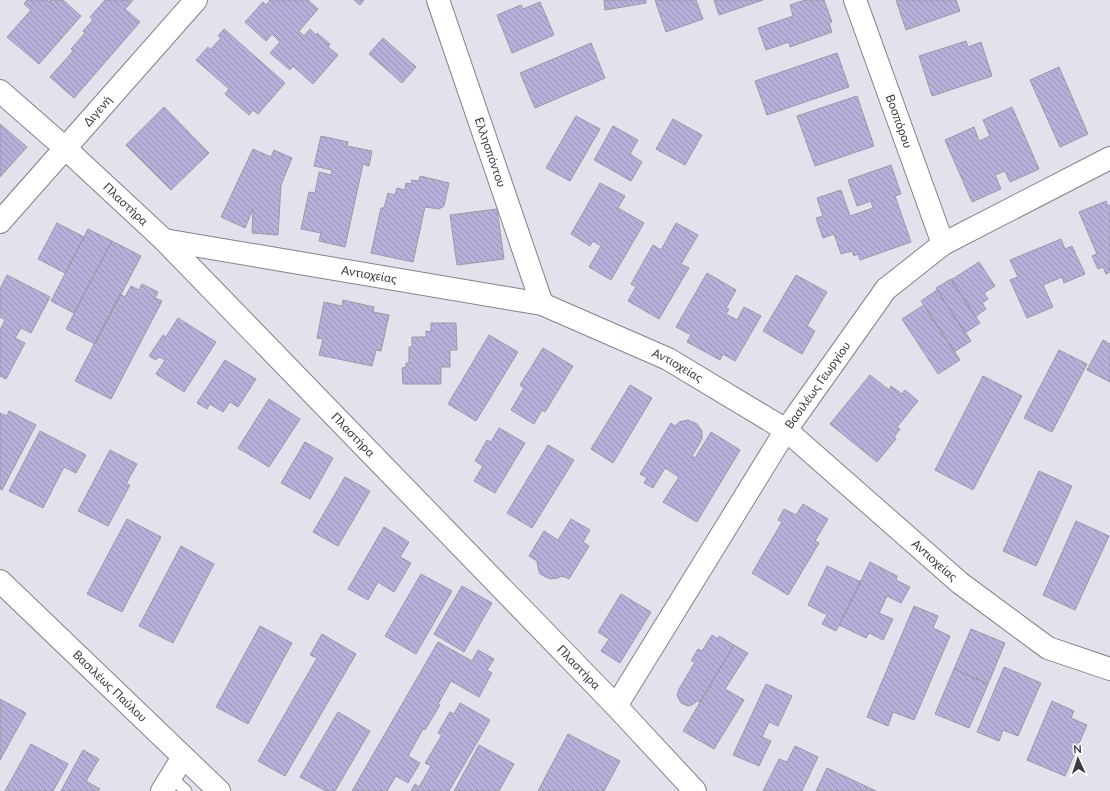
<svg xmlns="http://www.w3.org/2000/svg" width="1110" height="791" viewBox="0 0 1110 791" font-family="Lato,sans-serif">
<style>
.building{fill:url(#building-back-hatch);stroke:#9b9aa5}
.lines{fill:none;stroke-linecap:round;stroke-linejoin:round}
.service-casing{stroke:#82828c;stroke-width:13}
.minor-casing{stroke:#82828c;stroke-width:24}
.tertiary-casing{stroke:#82828c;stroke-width:24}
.service{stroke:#fff;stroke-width:11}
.minor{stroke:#fff;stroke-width:22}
.tertiary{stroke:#fff;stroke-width:22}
.labels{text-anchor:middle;stroke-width:4;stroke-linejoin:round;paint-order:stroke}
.street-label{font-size:12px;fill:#3c3b40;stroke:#fff}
</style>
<defs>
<pattern id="building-back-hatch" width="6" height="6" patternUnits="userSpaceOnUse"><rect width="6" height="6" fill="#b5b1da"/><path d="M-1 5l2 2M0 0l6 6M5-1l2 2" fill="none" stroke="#9491b2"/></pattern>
</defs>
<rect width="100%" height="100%" fill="#e2e1ec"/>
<path class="building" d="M27,0H47L48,2L50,0H63L81,16L39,64L7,37L31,10L24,4Z
M105,0H133L125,9L140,22L74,98L50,77L73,51L71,49L85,33L83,31L93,20L90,17Z
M270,0H308L318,9L299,31L304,36L310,29L316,35L317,33L330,44L328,47L338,55L313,84L293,66L290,70L270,53L280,42L272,34L266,41L245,22L263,2L266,5Z
M354,0H364L360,5Z
M604,0H646V3L605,10Z
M655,0H696L703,19L666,32Z
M714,0H763L719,15Z
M805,0H824L832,22L829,23L832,32L790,47L789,42L766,50L758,28L793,16L790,5Z
M896,0H956L960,11L906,30Z
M540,2L554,35L512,53L497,15L521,5L523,9Z
M224,29L285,83L258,114L253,110L249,115L225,94L229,89L196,60L208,47L210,50L221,38L218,36Z
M383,38L416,67L402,83L369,54Z
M966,41L968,47L981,42L992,76L932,96L919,56Z
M591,43L605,78L535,108L520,73Z
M837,53L849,87L767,115L755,81Z
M1059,67L1088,134L1060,147L1030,80Z
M857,96L874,146L815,166L797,116Z
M164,107L209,153L171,190L126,145Z
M1012,107L1039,169L1010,182L1005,171L995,175L1001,189L972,202L945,140L974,127L979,141L990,136L983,120Z
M576,116L600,129L570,181L546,168Z
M673,119L702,135L685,165L656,149Z
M0,124L27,147L0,177Z
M613,126L638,140L630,154L642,162L631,181L594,160Z
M321,136L348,142L347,146L372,151L369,166L363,164L345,247L319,241L321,233L301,229L309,192L315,193L319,172L331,175L332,170L314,166Z
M253,149L271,157L274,150L292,158L281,185L278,235L252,233L253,209L245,228L221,217Z
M891,165L901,194L895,196L911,242L860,260L858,254L854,256L852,251L841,254L834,234L823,238L816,218L823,216L817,198L841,190L850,216L873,208L871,201L857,206L848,180Z
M420,176L449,183L444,206L439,209L425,207L413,262L371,253L381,208H384L388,193L395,195L397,188L405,190L406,183L411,184L412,180L419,181Z
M600,183L625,196L618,208L644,223L611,280L589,267L601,246L593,241L590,246L571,234Z
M1106,201L1108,206L1110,205V272L1106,274L1103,267L1098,269L1092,256L1097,254L1079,212Z
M497,209L504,259L457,265L450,215Z
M57,223L84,237L65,273L38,259Z
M676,223L698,235L681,264L689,268L659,319L628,301L636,287L631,284L653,245L661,250Z
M88,229L112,241L74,313L51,301Z
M1061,239L1065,249L1072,246L1085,274L1064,283L1062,277L1043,285L1053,307L1027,318L1010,280L1018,277L1010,260Z
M112,241L141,256L95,344L66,329Z
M979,262L995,286L984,293L988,299L982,303L986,309L975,317L951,280Z
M707,273L736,290L726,308L729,309L726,314L737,320L744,307L761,316L735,361L723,354L720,360L687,342L691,335L676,327Z
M7,275L50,297L31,333L21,328L15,338L25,343L6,379L0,376V330L5,320L0,317V289Z
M796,275L827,292L807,326L815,331L802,354L763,331Z
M951,279L980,323L965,333L936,288Z
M142,284L158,292L155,298L162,301L111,399L75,381L120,294L125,297L131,286L139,290Z
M937,290L971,341L954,352L921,301Z
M343,300L374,307L373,312L389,315L381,351L376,350L372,366L319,355L323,339L317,338L324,302L342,306Z
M924,305L960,360L938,374L902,319Z
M178,318L216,342L184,392L156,374L165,360L159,357L156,360L149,356L163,335L166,337Z
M431,323H456L457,350H450V367H441V384H403L402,368L406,367V363H409V347H412V337H426V331L431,332Z
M489,335L518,352L476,421L448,404Z
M1103,340L1110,344V382L1087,370Z
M543,348L573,366L545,412L542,410L534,424L511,410L524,388L520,385Z
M1059,350L1087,364L1052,432L1024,418Z
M225,360L256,379L238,407L230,402L223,412L210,404L207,409L197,403Z
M870,375L889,390L891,386L902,394L905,390L918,401L897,427L900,429L894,437L896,439L877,462L830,424Z
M983,376L1022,396L973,490L935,470Z
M630,385L652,398L613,463L591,449Z
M269,399L300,419L269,467L238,448Z
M9,411L36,425L2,490L0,489V413L7,416Z
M688,420L697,424L702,431V439L692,456L695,458L711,432L740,450L697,522L663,502L679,477L665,468L653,488L644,483L647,478L640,474L671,423L675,426L679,422Z
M499,428L525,443L495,493L474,481L483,466L475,461L487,440L491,442Z
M40,431L86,455L76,473L64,467L43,508L9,491Z
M305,442L333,458L310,499L281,483Z
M548,445L574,460L532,528L507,513Z
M110,450L137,464L126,484L130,485L108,526L78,511Z
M1039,471L1072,486L1036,566L1003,551Z
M345,477L370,491L338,546L313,532Z
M803,504L828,519L815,541L819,543L788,595L752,573L782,522L778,520L784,509L796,515Z
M127,519L161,537L122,612L87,594Z
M571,519L590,530L583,542L589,546L569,579L562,576L558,578L550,579L540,574L538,568L537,561L529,556L544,531L558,540Z
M1076,521L1109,536L1075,610L1043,595Z
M384,527L409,542L400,557L411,563L394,592L378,582L368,600L348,589Z
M181,546L214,564L173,643L139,626Z
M870,562L897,576L896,580L910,587L901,603L887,596L879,613L893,619L883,640L869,633L866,638L839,625Z
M827,566L861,582L836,631L822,624L827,615L808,605Z
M421,574L452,591L416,654L385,636Z
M462,586L492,603L464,652L434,634Z
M621,594L651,612L620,663L601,651L609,639L598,632Z
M914,606L938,616L933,628L950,636L914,720L893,712L888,726L867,717Z
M260,626L292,643L248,724L216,707Z
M971,629L1005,643L988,684L954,669Z
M322,634L356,654L285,776L258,761L317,658L310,655Z
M712,635L718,639L719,636L734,645L700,702L697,701L692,705L688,706L681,703L677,695L679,689L695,662L691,661L698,649L702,651Z
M438,642L472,661L478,650L494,659L487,670L492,673L479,697L451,681L438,704L440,705L425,730L423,729L408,756L420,763L408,783L396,776L387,791H352Z
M734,645L748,653L725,689L744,700L714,749L683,731Z
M1004,667L1041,683L1018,736L1003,730L999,741L977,732Z
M954,669L988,684L969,728L935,714Z
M766,684L792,696L778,726L769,722L762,737L771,741L759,766L733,755Z
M0,699L26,713L0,760Z
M1052,701L1074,711L1071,718L1087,725L1065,776L1027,760Z
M460,703L490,720L449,791H411L415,784L419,787L431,766L425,763L442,735L438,733L450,712L454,714Z
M338,712L370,731L335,791H326L300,777Z
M568,734L620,761L604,791H538Z
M31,744L68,764L53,791H5Z
M479,745L514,764L499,791H454Z
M795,746L818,757L802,791H763L779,759L787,762Z
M83,750L99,759L86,781L100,789L98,791H61Z
M827,768L876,791H816Z"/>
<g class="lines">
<g class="service-casing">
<path id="service" d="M171,777L186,791"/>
</g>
<g class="minor-casing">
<g id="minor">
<path id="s1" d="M438,0L542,304"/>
<path id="s2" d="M855,0L943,244"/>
<path id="s3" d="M0,91L65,148L164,240L616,706L695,791"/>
<path id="s4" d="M0,222L196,0"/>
<path id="s5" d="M164,240L542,304L668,359L786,430L960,583L1048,648L1110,669"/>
<path id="s6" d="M616,706L786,430L886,289L943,244L1110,158"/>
<path d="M162,791L183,757"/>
</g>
</g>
<g class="tertiary-casing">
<g id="tertiary">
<path id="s7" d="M0,581L219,791"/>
</g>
</g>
<use href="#service" class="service"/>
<use href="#minor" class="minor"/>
<use href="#tertiary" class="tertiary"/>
</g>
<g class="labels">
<g class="street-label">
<text dy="4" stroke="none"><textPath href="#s4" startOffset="148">Διγενή</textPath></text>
<text dy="4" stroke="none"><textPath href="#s2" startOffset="129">Βοσπόρου</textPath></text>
<text dy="4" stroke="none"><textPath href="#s1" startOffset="161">Ελλησπόντου</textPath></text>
<text dy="4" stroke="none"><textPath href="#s3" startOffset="169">Πλαστήρα</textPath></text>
<text dy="4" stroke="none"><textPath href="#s5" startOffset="208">Αντιοχείας</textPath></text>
<text dy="4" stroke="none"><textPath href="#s5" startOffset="532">Αντιοχείας</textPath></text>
<text dy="4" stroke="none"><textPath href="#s6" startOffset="379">Βασιλέως Γεωργίου</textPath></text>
<text dy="4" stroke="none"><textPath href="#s3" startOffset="493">Πλαστήρα</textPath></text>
<text dy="4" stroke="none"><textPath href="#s5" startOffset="856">Αντιοχείας</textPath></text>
<text dy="4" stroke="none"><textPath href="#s3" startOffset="817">Πλαστήρα</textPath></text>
<text dy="4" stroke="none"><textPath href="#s7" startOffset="152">Βασιλέως Παύλου</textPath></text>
</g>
</g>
<g transform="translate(1078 759) rotate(357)" stroke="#ffffff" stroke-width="3" paint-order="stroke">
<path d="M0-3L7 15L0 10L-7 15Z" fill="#3c3b40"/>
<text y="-6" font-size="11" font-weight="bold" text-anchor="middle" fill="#3c3b40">N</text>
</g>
</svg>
